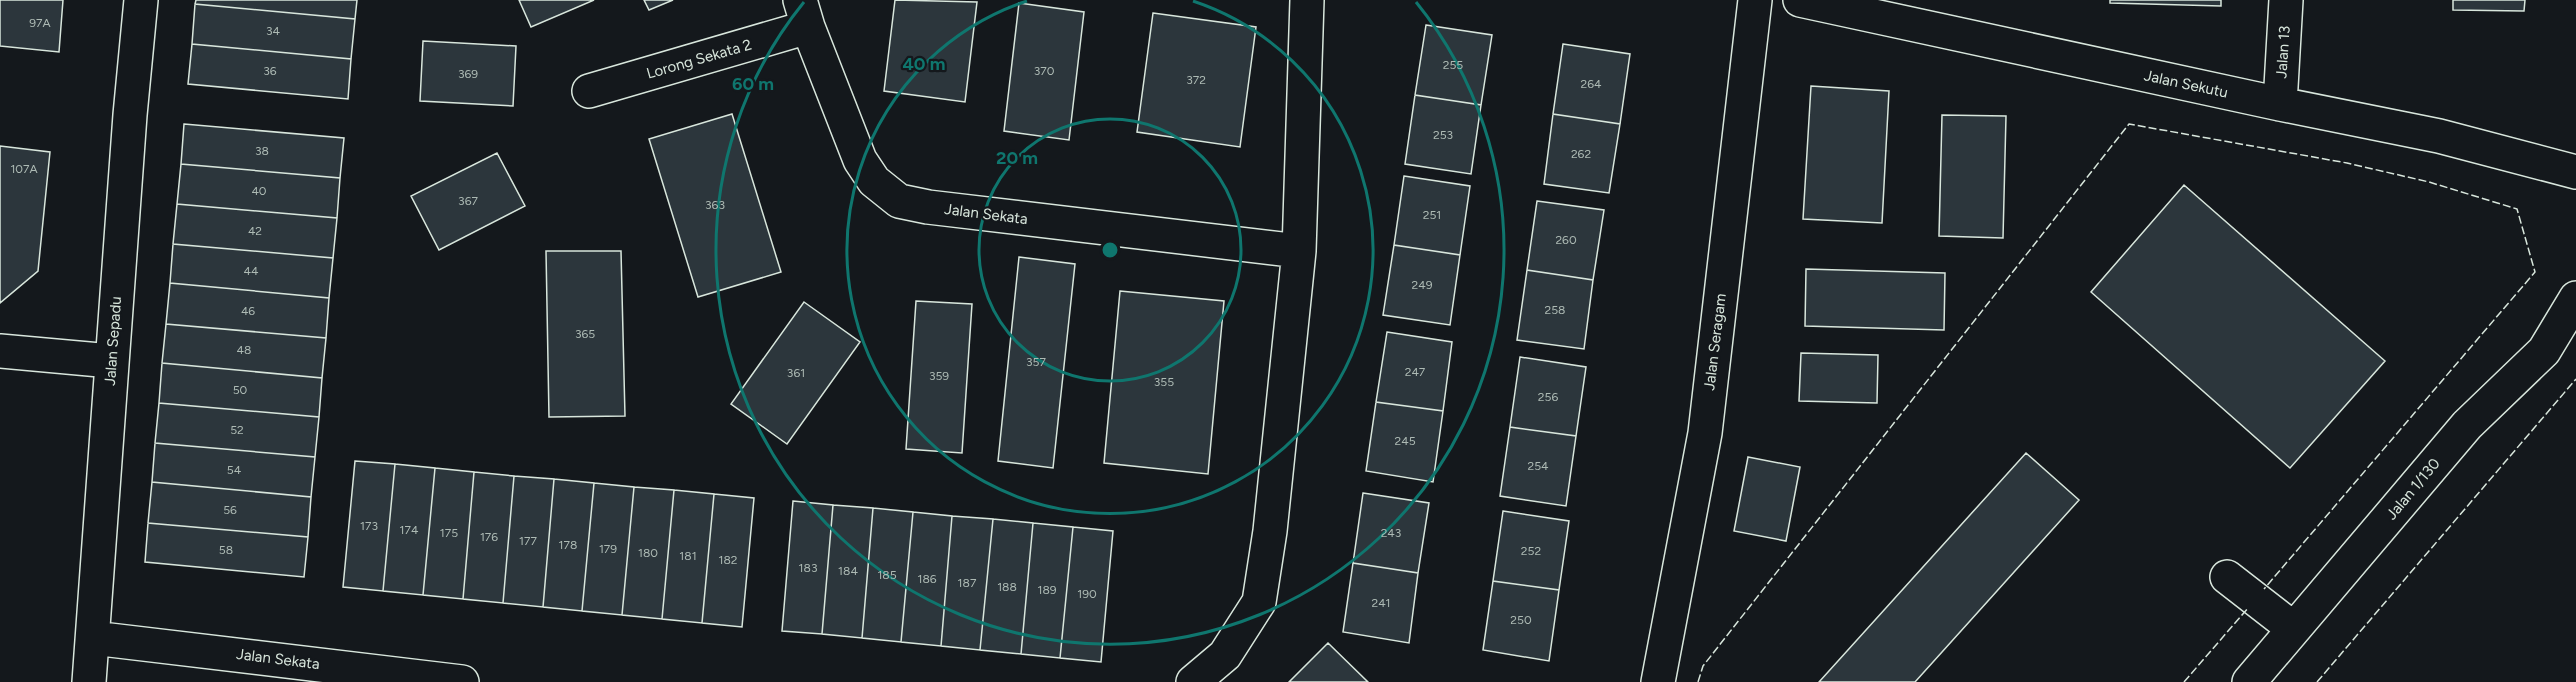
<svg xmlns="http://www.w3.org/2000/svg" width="2576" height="682" viewBox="0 0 2576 682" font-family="Figtree,sans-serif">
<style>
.building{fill:#2c363c;stroke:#d8e6dc;stroke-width:1.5}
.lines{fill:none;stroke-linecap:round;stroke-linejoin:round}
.minor-casing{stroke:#d8e6dc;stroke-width:36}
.minor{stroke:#14181c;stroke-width:33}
.fence{stroke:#d8e6dc;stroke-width:1.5;stroke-dasharray:8 3;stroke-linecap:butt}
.ring{fill:none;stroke:#0f766e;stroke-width:3}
.labels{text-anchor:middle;stroke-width:4.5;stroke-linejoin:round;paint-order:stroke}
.number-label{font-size:12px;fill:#adbab4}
.street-label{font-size:15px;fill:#d8e6dc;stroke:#14181c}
.centre{fill:#0f766e;stroke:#14181c;stroke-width:3}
.ring-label{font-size:18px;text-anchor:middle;font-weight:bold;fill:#0f766e;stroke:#14181c;stroke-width:4.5;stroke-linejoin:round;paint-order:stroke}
</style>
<rect width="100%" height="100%" fill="#14181c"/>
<path class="building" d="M0,0H63L59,52L0,46Z
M196,0H357L355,19L195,4Z
M519,0H594L531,27Z
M644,0H673L649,10Z
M895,0L977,2L965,102L884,91Z
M2110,0H2221V6L2110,3Z
M2453,0H2525L2524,11L2453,10Z
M1019,3L1084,12L1069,140L1004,131Z
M195,4L355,19L351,59L192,44Z
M1153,13L1256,27L1240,147L1137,132Z
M1426,25L1492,35L1481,105L1415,95Z
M423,41L516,46L513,106L420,101Z
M192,44L351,59L348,99L188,84Z
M1563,44L1630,54L1620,124L1553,114Z
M1811,86L1889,91L1882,223L1803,219Z
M1415,95L1481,105L1471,174L1405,164Z
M732,114L781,272L698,297L649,139Z
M1553,114L1620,124L1609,193L1544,184Z
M1942,115L2006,116L2003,238L1939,236Z
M184,124L344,138L340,178L181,164Z
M0,146L50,152L38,271L0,303Z
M497,153L525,206L439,250L411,196Z
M181,164L340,178L337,218L177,204Z
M1404,176L1470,186L1460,255L1394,245Z
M2184,185L2385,361L2290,468L2091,292Z
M1537,201L1604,210L1593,280L1527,270Z
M177,204L337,218L333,258L173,244Z
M173,244L333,258L329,298L170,283Z
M1394,245L1460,255L1450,325L1383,315Z
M546,251H621L625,416L549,417Z
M1019,257L1075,264L1053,468L998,461Z
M1806,269L1945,273L1944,330L1805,326Z
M1527,270L1593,280L1584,349L1517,340Z
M170,283L329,298L326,338L166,324Z
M1120,291L1224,301L1208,474L1104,463Z
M916,301L972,304L962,453L906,449Z
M804,302L860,342L787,444L731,404Z
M166,324L326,338L322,378L162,363Z
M1387,332L1452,342L1443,411L1376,402Z
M1801,353L1878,355L1877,403L1799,401Z
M1520,357L1586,367L1576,436L1510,427Z
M162,363L322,378L319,417L159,403Z
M1376,402L1443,411L1433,482L1366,471Z
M159,403L319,417L315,457L155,443Z
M1510,427L1576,436L1566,506L1500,496Z
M155,443L315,457L311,497L152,482Z
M2026,453L2079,500L1915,682H1819Z
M1748,457L1800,467L1786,541L1734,531Z
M355,461L395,464L383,591L343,587Z
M395,464L435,468L423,595L383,591Z
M435,468L474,472L463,599L423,595Z
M474,472L514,476L503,603L463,599Z
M514,476L554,479L543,607L503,603Z
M554,479L594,483L582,611L543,607Z
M152,482L311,497L308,537L148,523Z
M594,483L634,487L622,615L582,611Z
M634,487L674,490L662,619L622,615Z
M674,490L714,494L702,623L662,619Z
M1363,493L1429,503L1418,573L1353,563Z
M714,494L754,498L742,627L702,623Z
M793,501L833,505L822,634L782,631Z
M833,505L873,508L862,638L822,634Z
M873,508L913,512L901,642L862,638Z
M1503,511L1569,521L1559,590L1493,581Z
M913,512L952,516L941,646L901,642Z
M952,516L993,519L980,650L941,646Z
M993,519L1033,523L1021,654L980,650Z
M148,523L308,537L304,577L145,562Z
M1033,523L1073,527L1060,658L1021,654Z
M1073,527L1113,531L1101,662L1060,658Z
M1353,563L1418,573L1409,643L1343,632Z
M1493,581L1559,590L1549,661L1483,650Z
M1328,643L1368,682H1289Z"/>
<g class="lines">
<g class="minor-casing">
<path id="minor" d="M800,0L808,27L860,160L874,181L899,201L928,207L1299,251
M1800,0L2280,104L2439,136L2576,172
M589,91L808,27
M2280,104L2286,0
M0,351L111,361
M2227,577L2294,629
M93,638L462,682
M89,682L130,115L141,0
M1193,682L1225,655L1259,602L1270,531L1299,251L1307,0
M1658,682L1705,433L1755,0
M2249,682L2467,425L2544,351L2576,298"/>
</g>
<use href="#minor" class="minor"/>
<path class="fence" d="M1698,682L1703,666L2129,124L2347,163L2429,182L2517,209L2535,272L2264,589
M2184,682L2248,608
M2317,682L2576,379"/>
</g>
<g class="ring">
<circle cx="1110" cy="250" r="131"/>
<path d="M1193 1A263 263 0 1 1 1027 1"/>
<path d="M1416 2A394 394 0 1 1 804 2"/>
</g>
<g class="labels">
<g class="number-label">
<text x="40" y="27">97A</text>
<text x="273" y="35">34</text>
<text x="1453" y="69">255</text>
<text x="270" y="75">36</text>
<text x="1044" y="75">370</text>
<text x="468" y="78">369</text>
<text x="1196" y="84">372</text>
<text x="1591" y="88">264</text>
<text x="1443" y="139">253</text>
<text x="262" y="155">38</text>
<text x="1581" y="158">262</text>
<text x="24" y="173">107A</text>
<text x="259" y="195">40</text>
<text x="468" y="205">367</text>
<text x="715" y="209">363</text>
<text x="1432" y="219">251</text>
<text x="255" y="235">42</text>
<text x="1566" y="244">260</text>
<text x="251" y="275">44</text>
<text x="1422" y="289">249</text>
<text x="1555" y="314">258</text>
<text x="248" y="315">46</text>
<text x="585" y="338">365</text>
<text x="244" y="354">48</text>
<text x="1036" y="366">357</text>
<text x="1415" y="376">247</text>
<text x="796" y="377">361</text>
<text x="939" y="380">359</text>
<text x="1164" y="386">355</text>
<text x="240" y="394">50</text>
<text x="1548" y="401">256</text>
<text x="237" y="434">52</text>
<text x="1405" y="445">245</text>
<text x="1538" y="470">254</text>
<text x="234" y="474">54</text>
<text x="230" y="514">56</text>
<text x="369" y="530">173</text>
<text x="409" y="534">174</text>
<text x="449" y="537">175</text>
<text x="1391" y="537">243</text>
<text x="489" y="541">176</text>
<text x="528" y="545">177</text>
<text x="568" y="549">178</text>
<text x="608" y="553">179</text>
<text x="226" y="554">58</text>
<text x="1531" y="555">252</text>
<text x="648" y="557">180</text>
<text x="688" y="560">181</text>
<text x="728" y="564">182</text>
<text x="808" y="572">183</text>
<text x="848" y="575">184</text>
<text x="887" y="579">185</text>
<text x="927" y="583">186</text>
<text x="967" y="587">187</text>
<text x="1007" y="591">188</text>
<text x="1047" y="594">189</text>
<text x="1087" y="598">190</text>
<text x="1381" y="607">241</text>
<text x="1521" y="624">250</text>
</g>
<g class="street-label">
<text transform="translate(2283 52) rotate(-86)" y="5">Jalan 13</text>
<text transform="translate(699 59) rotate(-16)" y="5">Lorong Sekata 2</text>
<text transform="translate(2186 84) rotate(12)" y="5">Jalan Sekutu</text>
<text transform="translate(986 214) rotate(7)" y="5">Jalan Sekata</text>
<text transform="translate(113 341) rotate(-86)" y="5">Jalan Sepadu</text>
<text transform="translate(1715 342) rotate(-83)" y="5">Jalan Seragam</text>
<text transform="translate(2413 489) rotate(-50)" y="5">Jalan 1/130</text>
<text transform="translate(278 659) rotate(7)" y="5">Jalan Sekata</text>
</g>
</g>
<circle cx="1110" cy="250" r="9" class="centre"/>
<g class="ring-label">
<text x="924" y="70">40 m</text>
<text x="753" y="90">60 m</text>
<text x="1017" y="164">20 m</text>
</g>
</svg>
